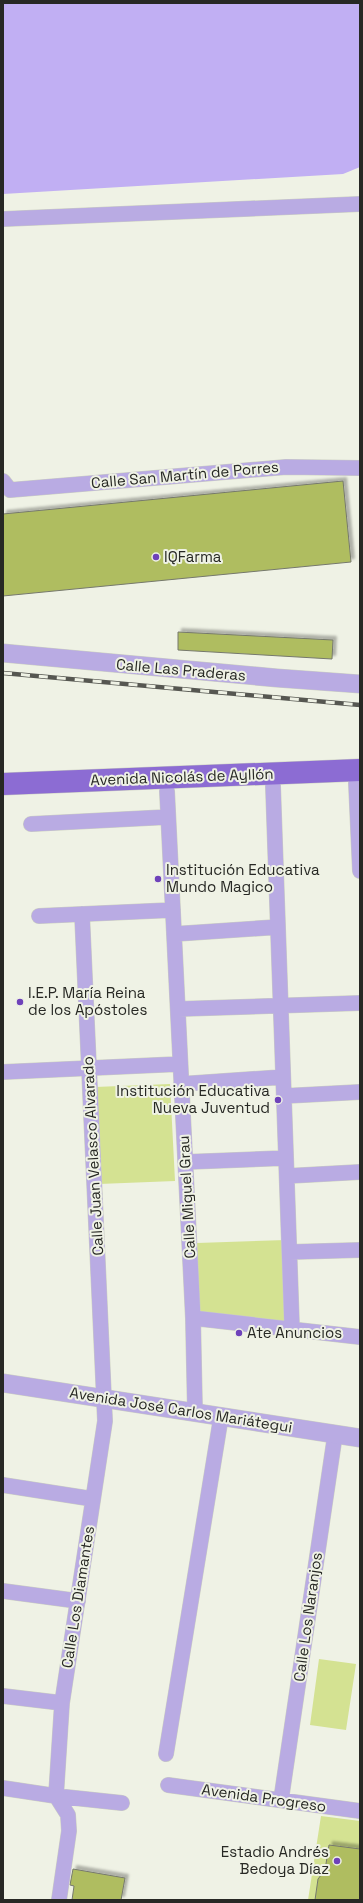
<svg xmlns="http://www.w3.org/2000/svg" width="363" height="1903" viewBox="0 0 363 1903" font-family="'Space Grotesk',sans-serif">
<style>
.green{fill:#d4e292}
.water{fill:#c1aff3}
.building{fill:#afbd60;stroke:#76796d;filter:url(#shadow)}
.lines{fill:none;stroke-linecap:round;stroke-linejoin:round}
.minor-casing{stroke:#cbcec2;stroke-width:16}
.tertiary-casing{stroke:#cbcec2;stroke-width:19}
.primary-casing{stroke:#cbcec2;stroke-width:23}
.minor{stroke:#b9abe3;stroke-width:15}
.tertiary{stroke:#b9abe3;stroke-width:18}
.primary{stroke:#8c6cd3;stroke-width:22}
.rail-casing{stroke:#565751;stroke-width:4.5}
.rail{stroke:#eff2e5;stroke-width:3;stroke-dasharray:9;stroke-linecap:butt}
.poi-dot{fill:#6e42ba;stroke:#eff2e5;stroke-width:1.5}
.labels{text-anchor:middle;stroke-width:4;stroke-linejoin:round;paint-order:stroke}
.street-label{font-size:15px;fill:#272824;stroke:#eff2e5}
.poi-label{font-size:15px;fill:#272824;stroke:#eff2e5;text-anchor:start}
</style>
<defs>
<filter id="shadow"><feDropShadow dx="3.5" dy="-3.5" stdDeviation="1" flood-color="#0004"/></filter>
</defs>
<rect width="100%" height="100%" fill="#eff2e5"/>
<path class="green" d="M170,1084L175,1181L99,1184L95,1087Z
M286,1240L289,1325L199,1316L197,1243Z
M319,1659L356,1664L346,1730L310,1725Z
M321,1816L360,1821V1900H308Z"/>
<path class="water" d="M3,3H360V167L343,174L3,194Z"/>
<path class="building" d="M343,481L351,562L3,596V514Z
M178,632L333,640L332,659L178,650Z
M329,1845L360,1849V1900H315L318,1879L325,1870Z
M73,1869L125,1878L121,1900H72L74,1886L70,1885Z"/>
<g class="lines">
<g class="minor-casing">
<path id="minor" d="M3,219L360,204
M3,481L10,490L286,467L360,468
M356,783L360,871
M273,786L292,1328
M167,791L193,1318L195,1412
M31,824L168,817
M39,916L173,910
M174,934L278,927
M178,1009L360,1003
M3,1072L180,1064
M181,1084L283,1077
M284,1096L360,1092
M185,1162L286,1158
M287,1176L360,1172
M290,1252L360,1250
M193,1318L360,1337
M3,1485L93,1499
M3,1591L78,1601
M3,1696L62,1703
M166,1754L221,1417
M168,1785L360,1811
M3,1788L56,1796L122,1803
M56,1796L62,1703L105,1421L82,914
M56,1796L68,1815L69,1831L59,1900
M281,1800L335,1435"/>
</g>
<g class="tertiary-casing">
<path id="tertiary" d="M3,653L277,678L360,684
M3,1383L360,1438"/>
</g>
<g class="primary-casing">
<path id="primary" d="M3,784L360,770"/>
</g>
<use href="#minor" class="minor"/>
<use href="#tertiary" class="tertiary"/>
<use href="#primary" class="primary"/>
<g class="rail-casing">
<path id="rail" d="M3,673L360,705"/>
</g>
<use href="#rail" class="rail"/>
</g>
<g class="poi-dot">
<circle cx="156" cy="557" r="4"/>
<circle cx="158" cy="879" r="4"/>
<circle cx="20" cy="1002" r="4"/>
<circle cx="278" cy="1100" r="4"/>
<circle cx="239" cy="1333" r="4"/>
<circle cx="337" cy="1861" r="4"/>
</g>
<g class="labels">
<g class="street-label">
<text transform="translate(185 475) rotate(-5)" y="5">Calle San Martín de Porres</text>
<text transform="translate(181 670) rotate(5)" y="5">Calle Las Praderas</text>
<text transform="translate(182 777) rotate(-2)" y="5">Avenida Nicolás de Ayllón</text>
<text transform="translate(93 1156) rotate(-93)" y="5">Calle Juan Velasco Alvarado</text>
<text transform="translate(187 1197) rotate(-93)" y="5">Calle Miguel Grau</text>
<text transform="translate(181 1410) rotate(9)" y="5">Avenida José Carlos Mariátegui</text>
<text transform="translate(78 1597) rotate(-81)" y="5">Calle Los Diamantes</text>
<text transform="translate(308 1617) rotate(-82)" y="5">Calle Los Naranjos</text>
<text transform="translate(264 1798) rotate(8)" y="5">Avenida Progreso</text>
</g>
<g class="poi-label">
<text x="164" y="562">IQFarma</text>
<text x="166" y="875">Institución Educativa<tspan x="166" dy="17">Mundo Magico</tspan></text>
<text x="28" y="998">I.E.P. María Reina<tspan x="28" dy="17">de los Apóstoles</tspan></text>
<text x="270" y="1096" text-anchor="end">Institución Educativa<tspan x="270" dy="17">Nueva Juventud</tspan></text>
<text x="247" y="1338">Ate Anuncios</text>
<text x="329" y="1857" text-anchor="end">Estadio Andrés<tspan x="329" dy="17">Bedoya Díaz</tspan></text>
</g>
</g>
<rect width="363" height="1903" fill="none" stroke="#272824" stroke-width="8"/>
</svg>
